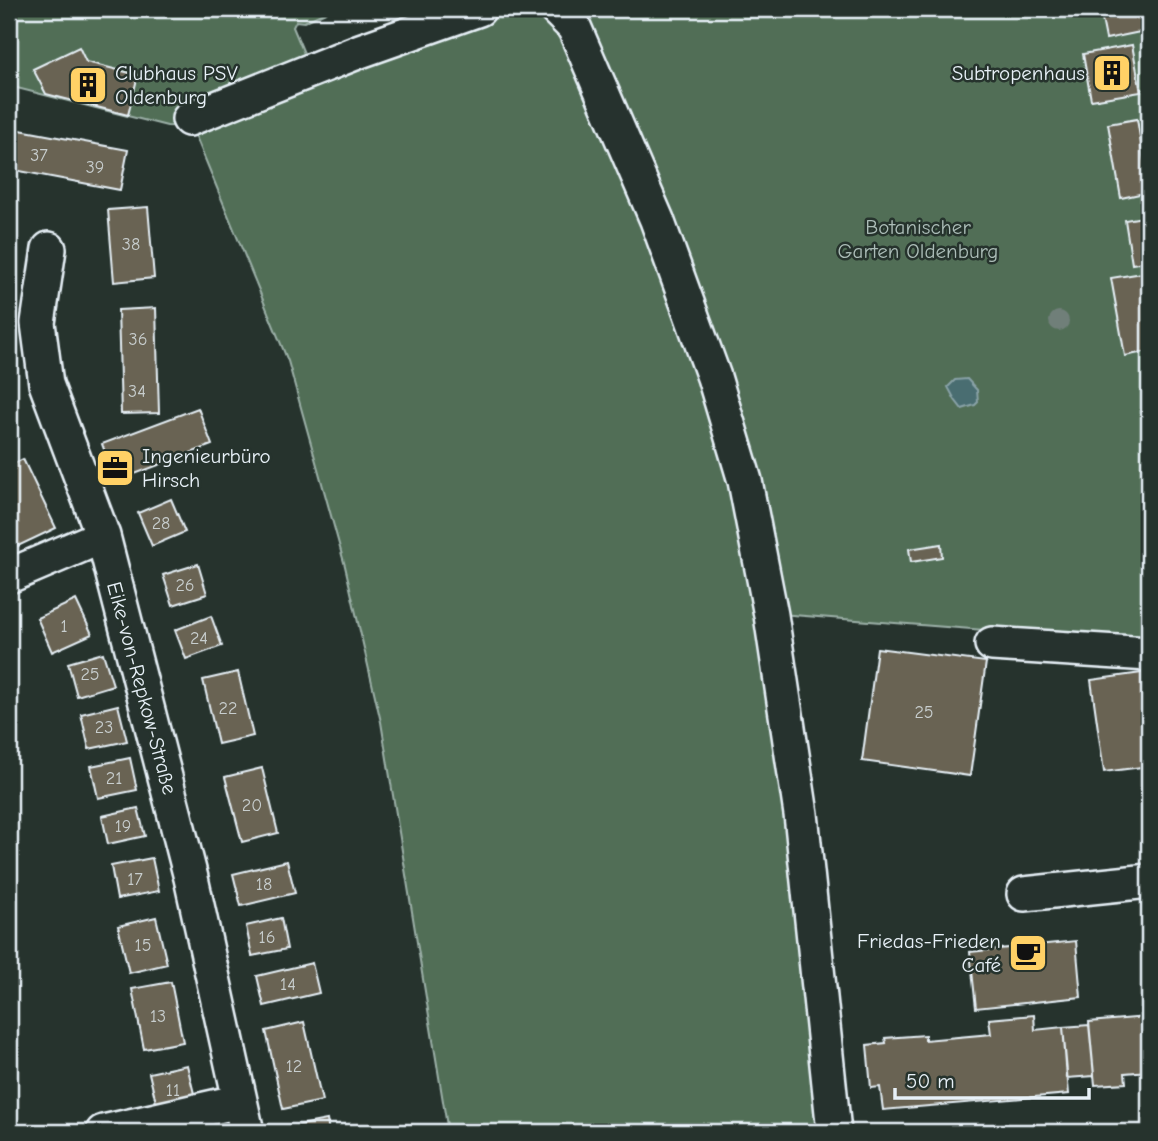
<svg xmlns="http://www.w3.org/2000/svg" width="1158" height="1141" viewBox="0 0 1158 1141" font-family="'Comic Neue',sans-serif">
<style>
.green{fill:#516e57;stroke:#9cb0a8;stroke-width:2}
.water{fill:#4a6d71;stroke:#89a2a7;stroke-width:2}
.building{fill:#696452;stroke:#e8f1f8;stroke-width:2}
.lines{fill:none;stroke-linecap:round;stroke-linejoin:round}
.minor-casing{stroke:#e8f1f8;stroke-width:38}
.minor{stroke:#26332d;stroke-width:33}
.tree{fill:#707f79}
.labels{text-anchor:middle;stroke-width:5;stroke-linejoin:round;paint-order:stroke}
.number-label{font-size:18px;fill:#c8cece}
.poi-label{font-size:21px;fill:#e8f1f8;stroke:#26332d;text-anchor:start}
.park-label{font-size:21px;fill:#acbdb8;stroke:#26332d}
.street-label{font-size:21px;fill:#e8f1f8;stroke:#26332d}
</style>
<rect width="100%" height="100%" fill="#26332d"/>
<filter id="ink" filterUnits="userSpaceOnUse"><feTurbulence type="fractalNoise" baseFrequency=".0143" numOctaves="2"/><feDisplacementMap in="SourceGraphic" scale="14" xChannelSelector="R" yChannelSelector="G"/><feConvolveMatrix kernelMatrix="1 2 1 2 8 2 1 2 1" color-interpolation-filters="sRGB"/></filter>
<g filter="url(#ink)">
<path class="green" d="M9,9H332L304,22L296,21L293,27L313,75L501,9H544L565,28L708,380L761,603L822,1132H448L381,722L345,566L288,361L192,127L167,126L9,86Z
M573,9H1149V643L780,614Z"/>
<path class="water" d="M967,379L977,390L978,402L975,405L962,409L955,400L948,387L955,380Z"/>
<path class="building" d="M1100,9H1149V12L1141,14L1145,31L1106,39Z
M1132,45L1141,92L1091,100L1083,54Z
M79,47L86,62L138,75L128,115L46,94L33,69Z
M1137,119L1149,192L1121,198L1108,124Z
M9,128L128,150L120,190L9,169Z
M148,207L154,278L114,282L108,210Z
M1149,216V261L1132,264L1125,220Z
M1149,272V351L1125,356L1111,278Z
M156,308L159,413L121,414L118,310Z
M198,408L212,445L116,481L102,444Z
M23,459L56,528L18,546L9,526V466Z
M171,499L185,532L152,546L138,513Z
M941,544L942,557L911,562L909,549Z
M198,564L207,594L173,605L163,575Z
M76,600L92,634L52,652L37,618Z
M211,616L222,646L186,659L175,630Z
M877,648L986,662L970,776L862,761Z
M103,653L113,685L77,696L68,663Z
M238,672L253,736L218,744L203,680Z
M1149,672V766L1104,772L1091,680Z
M118,705L127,741L89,749L81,714Z
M130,758L137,790L98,798L91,766Z
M262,768L278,833L242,842L225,777Z
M138,808L145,836L108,844L102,816Z
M152,858L159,891L117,899L111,866Z
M287,861L295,893L241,906L233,874Z
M156,917L167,964L129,973L118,926Z
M281,918L287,949L252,956L246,926Z
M1076,941L1081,997L976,1008L970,952Z
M312,963L319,993L264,1006L257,976Z
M171,982L183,1042L144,1049L132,989Z
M1034,1015L1035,1030L1063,1027L1069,1094L883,1110L880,1087L871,1088L867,1045L886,1043L885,1038L925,1035V1040L991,1034L989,1019Z
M1146,1017V1023H1149V1071L1125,1073L1126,1083L1095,1085L1089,1022Z
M304,1022L322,1101L283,1109L266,1031Z
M1089,1025L1094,1076L1067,1078L1063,1027Z
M187,1065L197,1106L159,1115L149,1073Z
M327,1120L329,1132H291L290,1127Z"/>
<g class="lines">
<g class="minor-casing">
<path id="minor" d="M556,9L574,27L657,220L714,377L745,481L771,615L801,814L834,1132
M189,119L360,51L479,9
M49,249L38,323L46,384L103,536L191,878L247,1132
M9,576L103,536
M992,644L1149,654
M1024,894L1149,881
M103,1132L240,1101"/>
</g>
<use href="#minor" class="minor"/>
</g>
<circle class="tree" cx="1059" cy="321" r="10"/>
</g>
<defs>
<g id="building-square" transform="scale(2.0125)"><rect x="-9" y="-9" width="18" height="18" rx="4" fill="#ffd166" stroke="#26332d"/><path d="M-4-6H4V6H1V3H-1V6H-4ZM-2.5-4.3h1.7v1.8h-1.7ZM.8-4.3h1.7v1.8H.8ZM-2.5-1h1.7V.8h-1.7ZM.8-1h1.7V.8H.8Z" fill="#111"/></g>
<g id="office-square" transform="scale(2.0125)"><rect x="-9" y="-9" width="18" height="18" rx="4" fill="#ffd166" stroke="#26332d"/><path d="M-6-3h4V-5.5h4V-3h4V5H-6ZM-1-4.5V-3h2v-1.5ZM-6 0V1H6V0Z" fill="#111"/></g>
<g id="cafe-square" transform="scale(2.0125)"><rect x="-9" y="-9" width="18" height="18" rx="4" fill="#ffd166" stroke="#26332d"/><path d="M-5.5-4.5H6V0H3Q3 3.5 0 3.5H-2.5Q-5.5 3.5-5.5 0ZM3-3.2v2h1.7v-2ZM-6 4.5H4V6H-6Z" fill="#111"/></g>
</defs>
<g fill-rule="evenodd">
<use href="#building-square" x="1112" y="73"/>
<use href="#building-square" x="88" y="85"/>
<use href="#office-square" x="115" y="468"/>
<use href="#cafe-square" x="1028" y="953"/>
</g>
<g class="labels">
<g class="number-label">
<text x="39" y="161">37</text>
<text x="95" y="173">39</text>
<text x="131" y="250">38</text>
<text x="138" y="345">36</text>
<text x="137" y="397">34</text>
<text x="161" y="529">28</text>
<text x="185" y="591">26</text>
<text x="64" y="632">1</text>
<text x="199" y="644">24</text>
<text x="90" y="680">25</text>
<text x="228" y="714">22</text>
<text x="924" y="718">25</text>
<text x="104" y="733">23</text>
<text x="114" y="784">21</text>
<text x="252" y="811">20</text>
<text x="123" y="832">19</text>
<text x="135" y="885">17</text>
<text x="264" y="890">18</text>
<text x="267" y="943">16</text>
<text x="143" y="951">15</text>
<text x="288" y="990">14</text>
<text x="158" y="1022">13</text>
<text x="294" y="1072">12</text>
<text x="173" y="1096">11</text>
</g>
<g class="poi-label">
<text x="115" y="80">Clubhaus PSV<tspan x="115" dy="24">Oldenburg</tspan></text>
<text x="1085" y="80" text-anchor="end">Subtropenhaus</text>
<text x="142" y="463">Ingenieurbüro<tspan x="142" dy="24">Hirsch</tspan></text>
<text x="1001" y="948" text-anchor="end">Friedas-Frieden<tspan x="1001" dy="24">Café</tspan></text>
</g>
<g class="park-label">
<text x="918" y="234">Botanischer<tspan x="918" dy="24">Garten Oldenburg</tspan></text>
</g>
<g class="street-label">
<text transform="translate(142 688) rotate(75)" y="7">Eike-von-Repkow-Straße</text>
</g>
</g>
<rect width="1158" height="1141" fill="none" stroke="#26332d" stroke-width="35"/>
<rect x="18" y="18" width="1123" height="1106" fill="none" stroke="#e8f1f8" stroke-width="2.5" filter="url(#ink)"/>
<path d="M895 1088v10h194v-10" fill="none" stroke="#e8f1f8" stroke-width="3.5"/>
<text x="906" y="1088" font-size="21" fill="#e8f1f8" stroke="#26332d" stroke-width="5" paint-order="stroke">50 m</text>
</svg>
